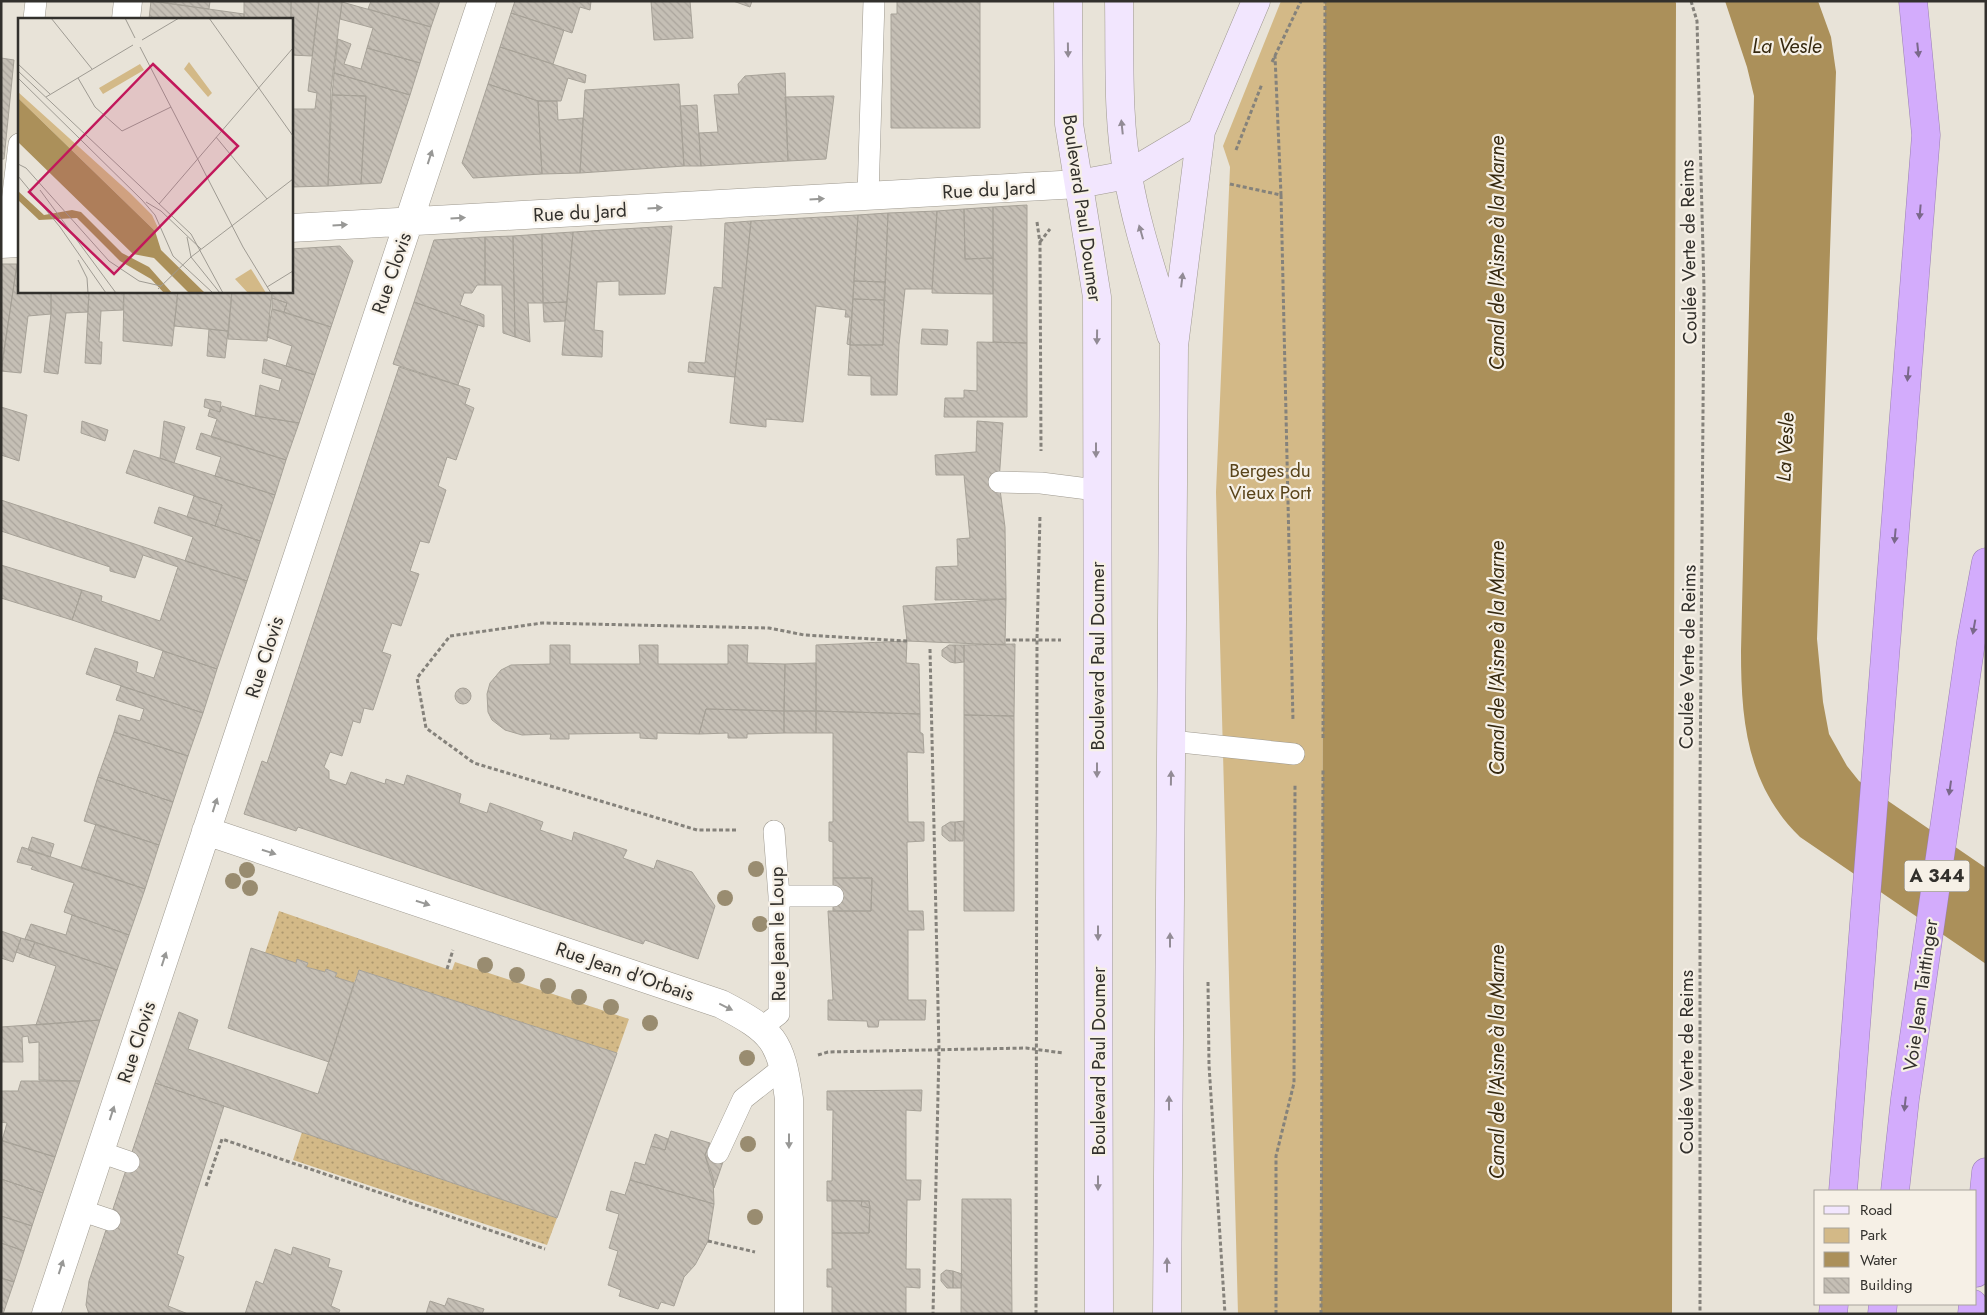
<svg xmlns="http://www.w3.org/2000/svg" width="1987" height="1315" viewBox="0 0 1987 1315" font-family="Jost,sans-serif">
<style>
.grass{fill:url(#grass-dots)}
.park{fill:#d3b987}
.water{fill:#ab905a}
.building{fill:url(#building-back-hatch);stroke:#a7a298}
.lines{fill:none;stroke-linecap:round;stroke-linejoin:round}
.lane-casing{stroke:#9e998f;stroke-width:22}
.street-casing{stroke:#9e998f;stroke-width:29}
.secondary-casing{stroke:#9e998f;stroke-width:29}
.highway-casing{stroke:#9b81b3;stroke-width:29}
.path{stroke:#85827b;stroke-width:3;stroke-dasharray:4 2.5;stroke-linecap:butt}
.lane{stroke:#fff;stroke-width:21}
.street{stroke:#fff;stroke-width:28}
.secondary{stroke:#f2e6fe;stroke-width:28}
.highway{stroke:#d3acfc;stroke-width:28}
.tree{fill:#998c70}
.oneway{fill:#928b95}
.oneway2{fill:#7a688a}
.oneway3{fill:#989896}
.labels{text-anchor:middle;stroke-width:4.5;stroke-linejoin:round;paint-order:stroke}
.shield{fill:#f6f0e6;stroke:#6d6a64;stroke-width:1}
.shield-label{font-size:18px;font-weight:bold;fill:#32302c}
.street-label{font-size:19px;fill:#32302c;stroke:#f6f0e6}
.park-label{font-size:19px;fill:#59441a;stroke:#f6f0e6}
.water-label{font-size:20px;font-style:italic;fill:#35280f;stroke:#f6f0e6}
.inset-road{fill:none;stroke:#9f9b93;stroke-width:1}
.view{fill:#c2185b;fill-opacity:0.15;stroke:#c2185b;stroke-width:2.5}
.inset-edge{fill:none;stroke:#32302c;stroke-width:2.5}
</style>
<defs>
<pattern id="grass-dots" width="8" height="8" patternUnits="userSpaceOnUse" patternTransform="scale(1.25)"><rect width="8" height="8" fill="#d3b987"/><path d="M2 2h.1M6 6h.1" fill="none" stroke="#ac976f" stroke-width="1.8" stroke-linecap="round"/></pattern>
<pattern id="building-back-hatch" width="6" height="6" patternUnits="userSpaceOnUse" patternTransform="scale(1.25)"><rect width="6" height="6" fill="#c5bfb5"/><path d="M-1 5l2 2M0 0l6 6M5-1l2 2" fill="none" stroke="#aaa49c"/></pattern>
</defs>
<rect width="100%" height="100%" fill="#e8e3d8"/>
<path class="grass" d="M279,911L447,969L452,970L455,962L629,1019L617,1053L359,970L354,983L335,977L337,973L327,969L325,972L306,967L308,963L297,960L296,963L265,953Z
M302,1132L557,1218L547,1245L293,1160Z"/>
<path class="park" d="M1281,1H1325L1321,1314H1238L1216,492L1230,167L1223,146Z"/>
<path class="water" d="M1325,1H1675L1676,3L1672,1314H1321Z
M1725,1H1818L1831,37L1836,72L1817,639L1823,702L1829,734L1847,766L1859,781L1986,868V964L1800,837C1747,785 1741,721 1741,651L1754,96L1747,67Z"/>
<path class="building" d="M151,1L244,14V19H149Z
M152,1H210L209,9Z
M244,1H291V19H244Z
M291,1H319L312,56L291,55Z
M319,1H342L331,89L328,186L291,187V109H315L317,93L308,91Z
M371,1H440L431,27L368,9Z
M515,1H591L590,10L580,7L572,33L511,13Z
M651,1H690L693,38L654,40Z
M733,1H752L750,7Z
M897,1H980V128H891V14H897Z
M342,2L431,27L420,63L367,48L373,28L340,19Z
M511,13L564,30L553,64L500,47Z
M338,39L351,44L344,64L361,69L367,48L420,63L410,95L334,73Z
M500,47L586,75L585,83L568,78L561,101H538L488,84Z
M1,58L14,60L4,159H1Z
M334,73L410,95L381,183L361,184L366,96L332,95Z
M785,73L788,161L701,166L699,133L718,132L714,95L739,94L738,84L745,76Z
M488,84L538,101L542,174L473,178L462,163Z
M679,84L684,166L580,173L585,90Z
M332,95L366,96L361,184L328,186Z
M834,96L826,159L788,161L785,97Z
M538,101H557L558,120L583,118L580,173L542,174Z
M697,105L701,166H684L680,106Z
M1027,205V343L993,342V207Z
M993,207V258L965,259L964,209Z
M964,209L965,259L993,258V294L932,293L937,211Z
M937,211L932,289H905L899,345L897,395H871V376L848,375L850,345H883L888,213Z
M888,213L885,282L854,281L858,215Z
M858,215L850,345L847,344L850,317H845L846,310L816,306L803,422L766,419V427L730,423L751,221Z
M751,221L735,377L688,372L689,362L705,363L714,287L722,288L725,223Z
M672,226L665,294L619,295V281L597,282L594,330L603,331L602,357L562,355L573,232Z
M573,232L567,302L543,303L542,234Z
M542,234L543,303H528L530,342L515,337L513,236Z
M513,236L515,337L503,333L502,285H485V237Z
M485,237V285H477L472,293H464L460,305L484,315V327L414,302L434,240Z
M340,246L353,261L331,327L284,312L287,303L272,298V291H291V249Z
M1,264H17L1,372Z
M17,264H19V291H51V314L28,316L21,373L1,371Z
M854,281L885,282L884,300L853,299Z
M51,291H89L88,312L66,313L58,374L44,372L51,314Z
M89,291H124L123,310L101,311L99,342H102L101,364L85,363Z
M124,291H178L172,346L123,341Z
M178,291H232L228,331L174,326Z
M232,291H272L267,341L228,339Z
M272,298L287,303L284,312L272,309Z
M853,299L884,300L883,345H850Z
M414,302L478,325L458,385L393,364Z
M567,302L565,321L544,322L543,303Z
M272,309L331,327L315,375L286,366L292,346L267,337Z
M209,329L228,331L225,358L207,356Z
M922,329L948,330L947,345L921,344Z
M977,342L1027,343V417H944L945,398H964V390L977,391Z
M264,359L315,375L299,423L255,416L260,385L279,391L282,379L262,373Z
M399,367L470,389L465,404L474,408L456,460L447,457L438,486L446,490L429,543L420,541L410,571L419,574L401,626L392,623L382,652L391,655L373,710L364,708L360,723L353,721L342,756L330,752L324,767L329,771V779L346,785L351,772L385,784L386,779L404,785L407,775L461,794L459,803L487,813L490,803L543,822L540,830L572,841L574,832L627,850L623,858L654,869L657,860L692,872L715,906L698,959L645,940L643,944L298,827L296,831L244,814L262,761L267,763Z
M205,399L221,402L220,412L204,407Z
M222,406L255,416L299,423L286,460L211,437L217,419L208,416L210,409L220,412Z
M1,407L27,415L19,461L1,455Z
M82,421L108,430L105,441L81,433Z
M164,421L185,427L174,463L160,458Z
M977,421L1003,423L999,482L1005,527L1006,599L935,600L936,567L958,566L957,539L970,538L964,475H936L935,455L976,452Z
M201,433L286,460L275,495L215,476L221,457L196,449Z
M134,450L275,495L260,541L215,526L222,505L126,473Z
M194,496L222,505L215,526L187,517Z
M1,500L247,581L217,669L72,620L82,590L102,596L101,601L160,621L178,567L143,555L135,578L110,571V567L1,531Z
M159,507L260,541L247,581L185,561L193,537L154,523Z
M1,565L82,590L72,620L1,598Z
M1006,599L1005,645L907,641L903,606Z
M907,641L906,663L919,664L920,714L816,711V645Z
M1015,644L1014,716L964,715V645Z
M550,645H570V664H640L639,645H658V664H728V645H748L747,663L785,664L784,711L706,709L699,734L657,733V739L640,738V733L569,734V739H550L551,734L522,735L505,730L492,720L488,712L487,694L490,683L501,670L511,665L550,664Z
M949,645H955V663L950,662L942,656V650Z
M955,645H964V662L955,663Z
M95,648L138,662L136,672L154,678L163,651L217,669L203,713L86,674Z
M816,663V711H784L785,664Z
M121,686L203,713L188,756L114,732L119,715L140,721L144,709L116,700Z
M455 696a8 8 0 1 1 16 0a8 8 0 1 1-16 0Z
M706,709L784,711V733L747,734V738H728V733L699,734Z
M784,711H816V733H784Z
M816,711L920,714V732L923,734L924,753L907,752L908,822H924V841L907,842L908,911H923L924,930H908V1000H926L925,1020H879L878,1027H868L867,1021L828,1020V1000H833L828,911H871L872,878H833V842L829,841V822H833V733H816Z
M964,715L1014,716V911H964Z
M114,732L188,756L173,802L98,777Z
M98,777L173,802L159,845L84,821Z
M964,821L963,841H955V822Z
M950,822H955V841H949L942,835V827Z
M96,824L159,845L145,889L81,868Z
M32,837L54,844L50,857L28,850Z
M22,847L145,889L129,935L64,912L74,883L31,869L33,866L17,862Z
M833,878H872L871,911H833Z
M72,915L129,935L117,970L25,939L31,924L66,935Z
M1,931L21,938L13,962L1,958Z
M21,938L35,942L29,957L16,952Z
M35,942L117,970L100,1020L36,1025L56,966L29,957Z
M251,948L296,963L297,959L308,963L306,967L325,972L326,969L337,973L335,977L354,983L329,1062L228,1028Z
M359,970L617,1053L557,1218L155,1083L179,1012L198,1020L188,1049L318,1094Z
M100,1020L80,1081L39,1080V1042L29,1043L28,1036L22,1037L23,1062H1V1027Z
M21,1081H80L55,1157L2,1141L7,1123L1,1122V1091H18Z
M155,1083L224,1106L177,1254L184,1257L168,1306L188,1314H89L86,1305L89,1281Z
M922,1090L921,1111L906,1110V1180H921L920,1200H907L906,1269H920V1288L906,1287V1314H832V1287H827V1269H832V1233H869L870,1208L869,1201H827V1181H832L833,1110H827V1091Z
M671,1131L710,1143L705,1155L713,1177L714,1204L630,1180L635,1162L645,1165L651,1146L665,1150Z
M655,1134L668,1139L665,1150L651,1146Z
M1,1140L55,1157L43,1193L1,1179Z
M707,1150L725,1156L714,1188L705,1155Z
M1,1179L43,1193L32,1226L1,1216Z
M630,1180L714,1204L708,1241L695,1265L684,1277L674,1306L661,1302L658,1309L619,1296L621,1290L608,1285L618,1251L609,1248L619,1214L606,1210L611,1191L625,1195Z
M962,1199H1011L1012,1314H961Z
M832,1200L862,1201L861,1206L870,1208L869,1233H832Z
M862,1201H869L870,1208L861,1206Z
M1,1216L32,1226L24,1251L1,1243Z
M1,1243L24,1251L14,1282L1,1278Z
M293,1247L330,1259L328,1267L342,1271L331,1306L340,1310L338,1314H245L256,1281L263,1284L275,1249L291,1255Z
M946,1270L953,1271V1288H947L941,1281V1274Z
M953,1271L962,1274L961,1288H953Z
M1,1278L14,1282L3,1314H1Z
M448,1298L484,1309L482,1314H426L430,1301L445,1306Z"/>
<g class="lines">
<g class="lane-casing">
<path id="lane" d="M34,19L36,1
M868,196L874,1
M7,243L19,144
M999,482L1041,483L1096,490
M1171,741L1294,754
M779,896H833
M761,1028L779,1014V896L774,831
M100,1152L129,1162
M718,1153L743,1099L785,1066
M80,1210L110,1220"/>
</g>
<g class="street-casing">
<path id="street" d="M126,19L128,1
M291,228L1079,184
M1,244L19,243
M206,831L721,1004C773,1031 781,1040 789,1099V1314
M46,1314L482,1"/>
</g>
<g class="secondary-casing">
<path id="secondary" d="M1068,1L1069,124L1097,297L1099,1314
M1119,1C1120,59 1117,119 1128,176C1137,230 1156,282 1171,335
M1079,184L1127,175L1201,131
M1167,1314L1174,346L1201,131L1256,1"/>
</g>
<g class="highway-casing">
<path id="highway" d="M1843,1191L1926,135L1913,1
M1895,1191L1905,1099L1971,642L1986,562
M1976,1273L1986,1172
M1833,1314L1834,1304
M1882,1314L1883,1304
M1972,1314L1973,1304"/>
</g>
<path class="path" d="M1691,1L1697,21L1704,289L1700,785V1314
M1272,62L1301,1
M1236,150L1262,84
M1230,184L1281,195L1275,56
M1281,195L1293,721
M1037,222L1040,243L1041,451
M1040,242L1050,229
M1006,640H1061
M930,649L939,1050L933,1314
M1323,738L1325,1
M736,830H697L474,763L426,728L417,678L450,636L542,623L769,628L804,635L907,641
M447,969L453,950
M1208,982L1209,1065L1225,1314
M818,1055L828,1052L1026,1048L1063,1053
M206,1186L222,1139L545,1249
M708,1241L755,1252
M1036,1314L1037,639L1040,515
M1276,1314V1156L1294,1083L1295,785
M1321,1314L1323,769"/>
<use href="#lane" class="lane"/>
<use href="#street" class="street"/>
<use href="#secondary" class="secondary"/>
<use href="#highway" class="highway"/>
</g>
<g class="tree">
<circle cx="756" cy="869" r="8"/>
<circle cx="247" cy="870" r="8"/>
<circle cx="233" cy="881" r="8"/>
<circle cx="250" cy="888" r="8"/>
<circle cx="725" cy="898" r="8"/>
<circle cx="760" cy="924" r="8"/>
<circle cx="485" cy="965" r="8"/>
<circle cx="517" cy="975" r="8"/>
<circle cx="548" cy="986" r="8"/>
<circle cx="579" cy="997" r="8"/>
<circle cx="611" cy="1007" r="8"/>
<circle cx="650" cy="1023" r="8"/>
<circle cx="747" cy="1058" r="8"/>
<circle cx="748" cy="1144" r="8"/>
<circle cx="755" cy="1217" r="8"/>
</g>
<defs><path id="oneway-solid" d="M-6-.8H1V-3.2L6.5 0L1 3.2V.8H-6Z" transform="scale(1.25)"/></defs>
<g class="oneway">
<use href="#oneway-solid" transform="translate(1068 50) rotate(89)"/>
<use href="#oneway-solid" transform="translate(1122 127) rotate(-96)"/>
<use href="#oneway-solid" transform="translate(1141 232) rotate(-106)"/>
<use href="#oneway-solid" transform="translate(1182 280) rotate(-83)"/>
<use href="#oneway-solid" transform="translate(1097 337) rotate(91)"/>
<use href="#oneway-solid" transform="translate(1096 450) rotate(90)"/>
<use href="#oneway-solid" transform="translate(1097 770) rotate(90)"/>
<use href="#oneway-solid" transform="translate(1171 778) rotate(-89)"/>
<use href="#oneway-solid" transform="translate(1098 933) rotate(90)"/>
<use href="#oneway-solid" transform="translate(1170 940) rotate(-90)"/>
<use href="#oneway-solid" transform="translate(1169 1103) rotate(-90)"/>
<use href="#oneway-solid" transform="translate(1098 1183) rotate(90)"/>
<use href="#oneway-solid" transform="translate(1167 1265) rotate(-90)"/>
</g>
<g class="oneway2">
<use href="#oneway-solid" transform="translate(1918 50) rotate(84)"/>
<use href="#oneway-solid" transform="translate(1920 212) rotate(95)"/>
<use href="#oneway-solid" transform="translate(1908 374) rotate(95)"/>
<use href="#oneway-solid" transform="translate(1895 536) rotate(95)"/>
<use href="#oneway-solid" transform="translate(1974 627) rotate(100)"/>
<use href="#oneway-solid" transform="translate(1950 788) rotate(98)"/>
<use href="#oneway-solid" transform="translate(1905 1104) rotate(96)"/>
</g>
<g class="oneway3">
<use href="#oneway-solid" transform="translate(430 157) rotate(-72)"/>
<use href="#oneway-solid" transform="translate(817 199) rotate(-3)"/>
<use href="#oneway-solid" transform="translate(655 208) rotate(-3)"/>
<use href="#oneway-solid" transform="translate(458 218) rotate(-3)"/>
<use href="#oneway-solid" transform="translate(340 225) rotate(-4)"/>
<use href="#oneway-solid" transform="translate(215 805) rotate(-72)"/>
<use href="#oneway-solid" transform="translate(269 852) rotate(18)"/>
<use href="#oneway-solid" transform="translate(423 903) rotate(18)"/>
<use href="#oneway-solid" transform="translate(164 959) rotate(-72)"/>
<use href="#oneway-solid" transform="translate(726 1007) rotate(26)"/>
<use href="#oneway-solid" transform="translate(112 1113) rotate(-72)"/>
<use href="#oneway-solid" transform="translate(789 1141) rotate(90)"/>
<use href="#oneway-solid" transform="translate(61 1267) rotate(-72)"/>
</g>
<g class="labels">
<rect class="shield" x="1904.5" y="860.5" width="65" height="31" rx="4"/>
<g class="shield-label">
<text x="1937" y="882">A 344</text>
</g>
<g class="street-label">
<text transform="translate(989 189) rotate(-3)" y="7">Rue du Jard</text>
<text transform="translate(1083 208) rotate(82)" y="7">Boulevard Paul Doumer</text>
<text transform="translate(580 212) rotate(-3)" y="7">Rue du Jard</text>
<text transform="translate(1688 252) rotate(-91)" y="7">Coulée Verte de Reims</text>
<text transform="translate(391 273) rotate(-71)" y="7">Rue Clovis</text>
<text transform="translate(1097 656) rotate(-90)" y="7">Boulevard Paul Doumer</text>
<text transform="translate(264 657) rotate(-72)" y="7">Rue Clovis</text>
<text transform="translate(1687 657) rotate(-89)" y="7">Coulée Verte de Reims</text>
<text transform="translate(777 934) rotate(-91)" y="7">Rue Jean le Loup</text>
<text transform="translate(625 971) rotate(19)" y="7">Rue Jean d'Orbais</text>
<text transform="translate(1920 995) rotate(-82)" y="7">Voie Jean Taittinger</text>
<text transform="translate(136 1042) rotate(-72)" y="7">Rue Clovis</text>
<text transform="translate(1098 1061) rotate(-90)" y="7">Boulevard Paul Doumer</text>
<text transform="translate(1686 1062) rotate(-90)" y="7">Coulée Verte de Reims</text>
</g>
<g class="park-label">
<text x="1270" y="477">Berges du<tspan x="1270" dy="22">Vieux Port</tspan></text>
</g>
<g class="water-label">
<text x="1787" y="53">La Vesle</text>
<text transform="translate(1497 253) rotate(-90)" y="7">Canal de l'Aisne à la Marne</text>
<text transform="translate(1785 447) rotate(-87)" y="7">La Vesle</text>
<text transform="translate(1497 658) rotate(-90)" y="7">Canal de l'Aisne à la Marne</text>
<text transform="translate(1497 1062) rotate(-90)" y="7">Canal de l'Aisne à la Marne</text>
</g>
</g>
<g transform="translate(18 18)">
<rect width="275" height="275" fill="#e8e3d8"/>
<path d="M171,44L194,75L190,79L166,51ZM122,46L126,52L85,76L81,70Z" fill="#d3b987"/>
<path d="M0,74L112,175L134,197L141,212L137,213L0,80ZM233,251L235,254L248,275H230L217,261Z" fill="#d3b987"/>
<path d="M0,80L137,213L143,232L187,275H171L136,240L115,236L0,124ZM0,173L26,197L54,192L63,194L104,235L131,249L154,275H146L133,261L102,243L59,200L21,202L0,182Z" fill="#ab905a"/>
<path class="inset-road" d="M33,0L74,51M107,0L117,20M191,0L275,118M124,22L161,0M122,29L225,229L253,275M0,46L32,76M0,53L173,216L205,275M0,60L124,182L137,197L155,238L195,275M60,60L77,89L104,113L153,89M28,79L115,27M198,119L249,181M0,146L8,150L91,243L121,263L143,268M0,158L42,209L88,275M22,172L98,275M128,184L143,193L183,231M141,186L275,30M215,207L275,161M169,219L173,239L202,275M60,242L69,260L70,275M249,269L275,253M140,271L173,239L215,207"/>
<path class="view" d="M135,46L220,128L96,256L11,174Z"/>
<rect width="275" height="275" class="inset-edge"/>
</g>
<rect width="1987" height="1315" fill="none" stroke="#32302c" stroke-width="5"/>
<rect x="1814" y="1190" width="162" height="115" fill="#f6f0e6" stroke="#a8a39c"/>
<rect x="1824" y="1206" width="25" height="8" fill="#f2e6fe" stroke="#a8a39c"/>
<text x="1860" y="1215" font-size="15" fill="#32302c">Road</text>
<rect x="1824" y="1228" width="25" height="15" fill="#d3b987" stroke="#a8a39c"/>
<text x="1860" y="1240" font-size="15" fill="#32302c">Park</text>
<rect x="1824" y="1252" width="25" height="15" fill="#ab905a" stroke="#a8a39c"/>
<text x="1860" y="1265" font-size="15" fill="#32302c">Water</text>
<rect x="1824" y="1278" width="25" height="15" fill="url(#building-back-hatch)" stroke="#a8a39c"/>
<text x="1860" y="1290" font-size="15" fill="#32302c">Building</text>
</svg>
